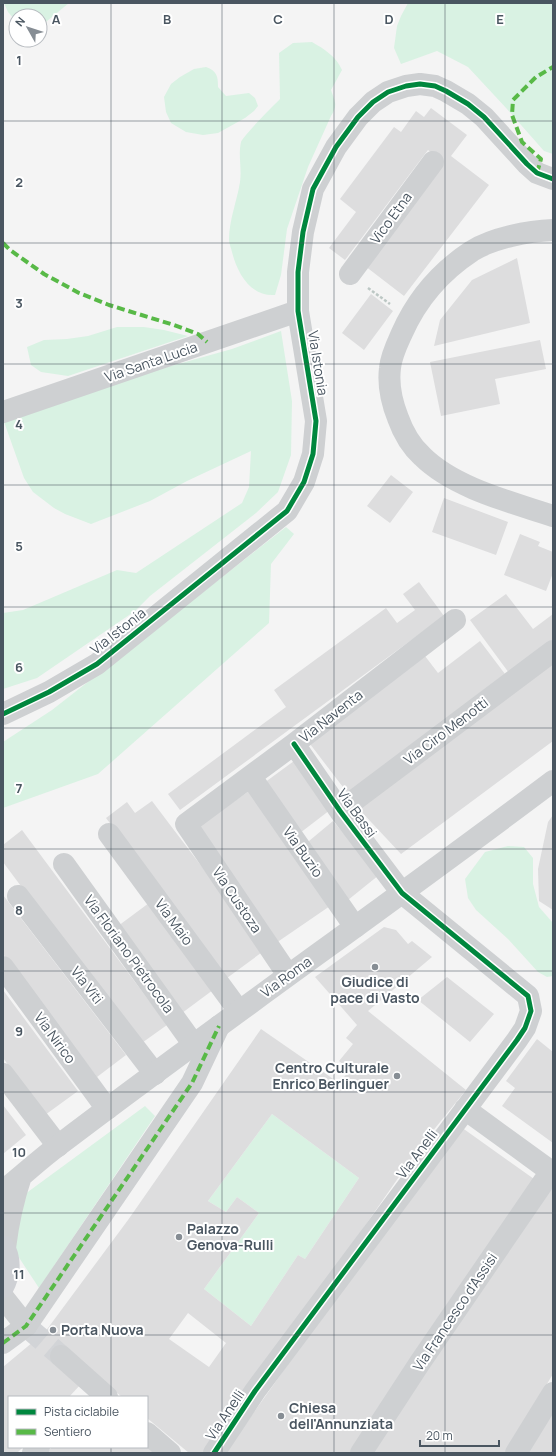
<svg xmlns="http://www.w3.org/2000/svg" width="556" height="1456" viewBox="0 0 556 1456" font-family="Manrope,sans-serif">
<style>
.green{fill:#d9f2e3}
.building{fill:#ddddde;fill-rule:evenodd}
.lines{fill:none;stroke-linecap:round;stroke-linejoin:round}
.minor-tunnel{stroke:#d2d4d7;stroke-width:22;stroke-dasharray:22 11;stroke-linecap:butt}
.path{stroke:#bcc7c4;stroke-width:2.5;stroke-dasharray:3 2;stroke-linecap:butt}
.pedestrian{stroke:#ced0d2;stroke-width:22}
.minor{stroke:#ced0d2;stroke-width:22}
.tertiary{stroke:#ced0d2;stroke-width:22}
.secondary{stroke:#ced0d4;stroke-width:22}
.quiet{stroke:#58b947;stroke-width:4;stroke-dasharray:8 4;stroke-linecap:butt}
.cycleway-casing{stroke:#fff;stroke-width:8}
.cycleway{stroke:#00873e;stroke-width:5}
.grid{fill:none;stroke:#4a5661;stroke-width:1;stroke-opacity:0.55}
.poi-dot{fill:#868d94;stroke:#fff;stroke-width:1.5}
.labels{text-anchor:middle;stroke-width:4;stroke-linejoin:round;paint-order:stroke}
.street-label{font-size:14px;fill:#4a5661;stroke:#fff}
.poi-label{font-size:14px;font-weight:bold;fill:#4a5661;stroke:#fff;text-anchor:start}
.grid-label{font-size:13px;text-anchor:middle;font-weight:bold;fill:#4a5661;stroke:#fff;stroke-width:4;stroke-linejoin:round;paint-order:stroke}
</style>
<rect width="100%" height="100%" fill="#f4f4f4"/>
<path class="green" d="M4,3H69L47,21L40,24V16H16L15,20L8,12Z
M408,3H553V154L544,151L507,109L468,67L437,51L401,64L394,48L397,26L401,16Z
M312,42C324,49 336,56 342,70L331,90C335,102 338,105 331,116L308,167L287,229L281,275L275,295C250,297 237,272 232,252C231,248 229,243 229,240C229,220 237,201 240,182C242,169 238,155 241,142C243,136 273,106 280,99L279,53L293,43Z
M206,67C217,71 218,76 218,87L226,96L249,93L255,98L258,106L254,111L245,118L218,133L203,135L186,132L171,123L166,112L164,97L171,84L180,77L194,69Z
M117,327H144L164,330L188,336L68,376L41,372L31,365L27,347L44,340L67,339L88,336Z
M281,331L292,401L291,455L278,492L256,513L150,596L135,611L37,678L3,689V613L23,610L117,570L136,573L242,503L249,487L251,451L187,481L150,501L91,524L65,514L54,508L33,492L24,478L3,419L117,381L232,349Z
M286,527L294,534L271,564L269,623L98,774L3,808V742L52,710Z
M508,846L524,847L533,858V884L539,907L553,923V976L547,977L538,972L508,939L476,910L468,898L465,879L485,852Z
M145,1106L155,1116L39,1288L14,1250L21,1197Z
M272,1114L359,1178L305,1259L298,1255L251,1326L204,1289L259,1213L237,1197L226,1212L208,1201Z"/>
<path class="building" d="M431,108L467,135L451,156L489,185L404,296L365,266L444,162L428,150L345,260L329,248L356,212L340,199L394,127L401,132L416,111L424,117Z
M517,258L530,323L434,346L440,320L472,280Z
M371,294L393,311L364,350L342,333Z
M540,340L546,369L495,379L500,404L441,416L430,362Z
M391,475L413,492L390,523L367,506Z
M444,498L508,522L496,555L432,532Z
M520,534L540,542L538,546L553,552V573L546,591L504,575Z
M419,582L444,616L180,810L168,794L286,707L274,690L386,608L397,623L415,610L403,594Z
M506,594L533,629L553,614V640L509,673L470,620Z
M480,641L505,674L349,795L310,744L425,656L438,673Z
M553,662V741L401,854L357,807Z
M294,761L330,810L300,833L264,783Z
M249,791L330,906L276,943L196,828Z
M152,801L265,950L227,978L106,818L127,802L135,813Z
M553,815V910L539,901L538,869L548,822Z
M333,821L379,875L348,900L303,846Z
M22,830L167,1025L139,1045L3,862V845Z
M3,895L126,1055L97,1077L3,954Z
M149,903L213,990L182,1013L118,926Z
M384,927L396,930L408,944L412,941L432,957L368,1011L466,1090L419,1148L207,1453H189L147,1418V1397H122L62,1346L81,1384L69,1397H9V1447H23L17,1453H3V1367L45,1332L128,1220L261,1029L339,1083L350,1070L339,1061L353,1044L346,1038L357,1025L315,977ZM272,1114L359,1178L305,1259L298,1255L251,1326L204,1289L259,1213L237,1197L226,1212L208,1201ZM188,1313L226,1343L209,1367L169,1339Z
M447,977L494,1014L470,1042L418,1000Z
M3,990L78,1091L45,1115L3,1058Z
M537,1039L553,1052V1143L502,1106L515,1088L506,1081Z
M3,1105L26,1135L3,1154Z
M461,1127L534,1179L353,1453H225L335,1298Z
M551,1186L553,1188V1374L505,1453H373L459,1318Z
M553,1410V1453H527Z
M52,1447H147L159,1453H46Z"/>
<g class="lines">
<path class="minor-tunnel" d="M26,1326L61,1356"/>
<path class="path" d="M368,288L390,304"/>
<path class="pedestrian" d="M3,1343L26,1326L192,1083L219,1026"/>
<path class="minor" d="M350,274L433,162
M3,412L298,311
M251,777L355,927
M340,811L553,651
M109,834L239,1011
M64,864L194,1045
M18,896L155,1074
M3,967L107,1109
M288,975L186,824L294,744L455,620
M3,1074L58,1146
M465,1109L553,1173
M3,1297L26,1326
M61,1356L107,1397
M147,1433L170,1453
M33,1453L39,1447
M214,1453L255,1391L517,1040L525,1028L531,1011L528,996L402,893L340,811L294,744
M361,1453L419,1364L551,1171
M516,1453L553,1393"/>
<path class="tertiary" d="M553,230C528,231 493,238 472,251C440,272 417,299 402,333C397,344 391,356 390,368C388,384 392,403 398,418C403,432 411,446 422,456C454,488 511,502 553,516
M3,714L49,692L97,664L287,511L304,482L313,454L316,421L298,311V272L303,232L313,189L336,147L358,117L373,102L388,92L406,86L420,84L435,86L446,91L468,104L484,117L527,164L537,173L553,179
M3,1191C22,1176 40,1159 59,1145C222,1021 390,904 553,781
M5,1248C8,1223 13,1200 21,1176"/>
<path class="secondary" d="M3,1246C11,1258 10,1274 3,1287"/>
<path class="quiet" d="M537,173L541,159L522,142L512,115L513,100L536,77L553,67
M3,243L10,250L44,274L79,293L109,305L174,325L198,334L207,342
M3,1343L26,1326L192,1083L219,1026"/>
<g class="cycleway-casing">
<path id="cycleway" d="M3,714L49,692L97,664L287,511L304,482L313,454L316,421L298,311V272L303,232L313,189L336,147L358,117L373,102L388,92L406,86L420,84L435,86L446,91L468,104L484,117L527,164L537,173L553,179
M214,1453L255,1391L517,1040L525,1028L531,1011L528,996L402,893L340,811L294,744"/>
</g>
<use href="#cycleway" class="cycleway"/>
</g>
<path class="grid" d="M111,3V1397M222,3V1453M334,3V1453M445,3V1453M3,121H553M3,243H553M3,364H553M3,485H553M3,607H553M3,728H553M3,849H553M3,971H553M3,1092H553M3,1213H553M3,1335H553M111,1447V1453"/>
<g class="poi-dot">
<circle cx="375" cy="967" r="4"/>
<circle cx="397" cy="1076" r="4"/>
<circle cx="179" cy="1237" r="4"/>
<circle cx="53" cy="1330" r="4"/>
<circle cx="281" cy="1416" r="4"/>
</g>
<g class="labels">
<g class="street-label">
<text transform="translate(391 218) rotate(-54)" y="5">Vico Etna</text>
<text transform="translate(151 362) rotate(-19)" y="5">Via Santa Lucia</text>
<text transform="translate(318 363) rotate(81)" y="5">Via Istonia</text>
<text transform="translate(118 631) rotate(-38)" y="5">Via Istonia</text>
<text transform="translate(331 716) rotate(-38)" y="5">Via Naventa</text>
<text transform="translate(446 731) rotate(-37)" y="5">Via Ciro Menotti</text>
<text transform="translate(357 813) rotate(54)" y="5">Via Bassi</text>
<text transform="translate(303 852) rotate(55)" y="5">Via Buzio</text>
<text transform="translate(237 900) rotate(56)" y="5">Via Custoza</text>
<text transform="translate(174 922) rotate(54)" y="5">Via Maio</text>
<text transform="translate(129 954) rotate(54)" y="5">Via Floriano Pietrocola</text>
<text transform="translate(286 977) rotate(-36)" y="5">Via Roma</text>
<text transform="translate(87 985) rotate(52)" y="5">Via Viti</text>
<text transform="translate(55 1038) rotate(54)" y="5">Via Nirico</text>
<text transform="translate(417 1154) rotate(-53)" y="5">Via Anelli</text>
<text transform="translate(455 1312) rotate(-56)" y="5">Via Francesco d'Assisi</text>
<text transform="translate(225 1415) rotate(-56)" y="5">Via Anelli</text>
</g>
<g class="poi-label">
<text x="375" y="987" text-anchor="middle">Giudice di<tspan x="375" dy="16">pace di Vasto</tspan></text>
<text x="389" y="1073" text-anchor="end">Centro Culturale<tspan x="389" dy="16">Enrico Berlinguer</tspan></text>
<text x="187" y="1234">Palazzo<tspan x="187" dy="16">Genova-Rulli</tspan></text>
<text x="61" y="1335">Porta Nuova</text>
<text x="289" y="1413">Chiesa<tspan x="289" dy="16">dell'Annunziata</tspan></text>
</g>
</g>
<g class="grid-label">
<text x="56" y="24">A</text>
<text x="167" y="24">B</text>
<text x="278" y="24">C</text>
<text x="389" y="24">D</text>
<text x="500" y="24">E</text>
<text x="19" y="65">1</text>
<text x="19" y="187">2</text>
<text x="19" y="308">3</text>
<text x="19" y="429">4</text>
<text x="19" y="551">5</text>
<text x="19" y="672">6</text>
<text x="19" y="793">7</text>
<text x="19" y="915">8</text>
<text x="19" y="1036">9</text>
<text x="19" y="1157">10</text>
<text x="19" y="1279">11</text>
</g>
<rect width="556" height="1456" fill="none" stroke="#4a5661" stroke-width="8"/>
<rect x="8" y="1396" width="140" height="52" fill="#ffffff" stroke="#b7bbc0"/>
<rect x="16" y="1409" width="20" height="6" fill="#00873e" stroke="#b7bbc0"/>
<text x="44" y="1416" font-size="12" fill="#4a5661">Pista ciclabile</text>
<rect x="16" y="1429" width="20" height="6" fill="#58b947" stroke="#b7bbc0"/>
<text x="44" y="1436" font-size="12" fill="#4a5661">Sentiero</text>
<g transform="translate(28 28) rotate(309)"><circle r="19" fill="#ffffff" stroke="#b7bbc0"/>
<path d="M0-3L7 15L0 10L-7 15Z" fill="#868d94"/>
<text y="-6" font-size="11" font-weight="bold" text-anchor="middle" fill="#4a5661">N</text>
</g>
<path d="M420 1440v6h79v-6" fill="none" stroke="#4a5661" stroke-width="2"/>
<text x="426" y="1440" font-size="12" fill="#4a5661" stroke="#ffffff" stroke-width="3" paint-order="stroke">20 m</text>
</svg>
